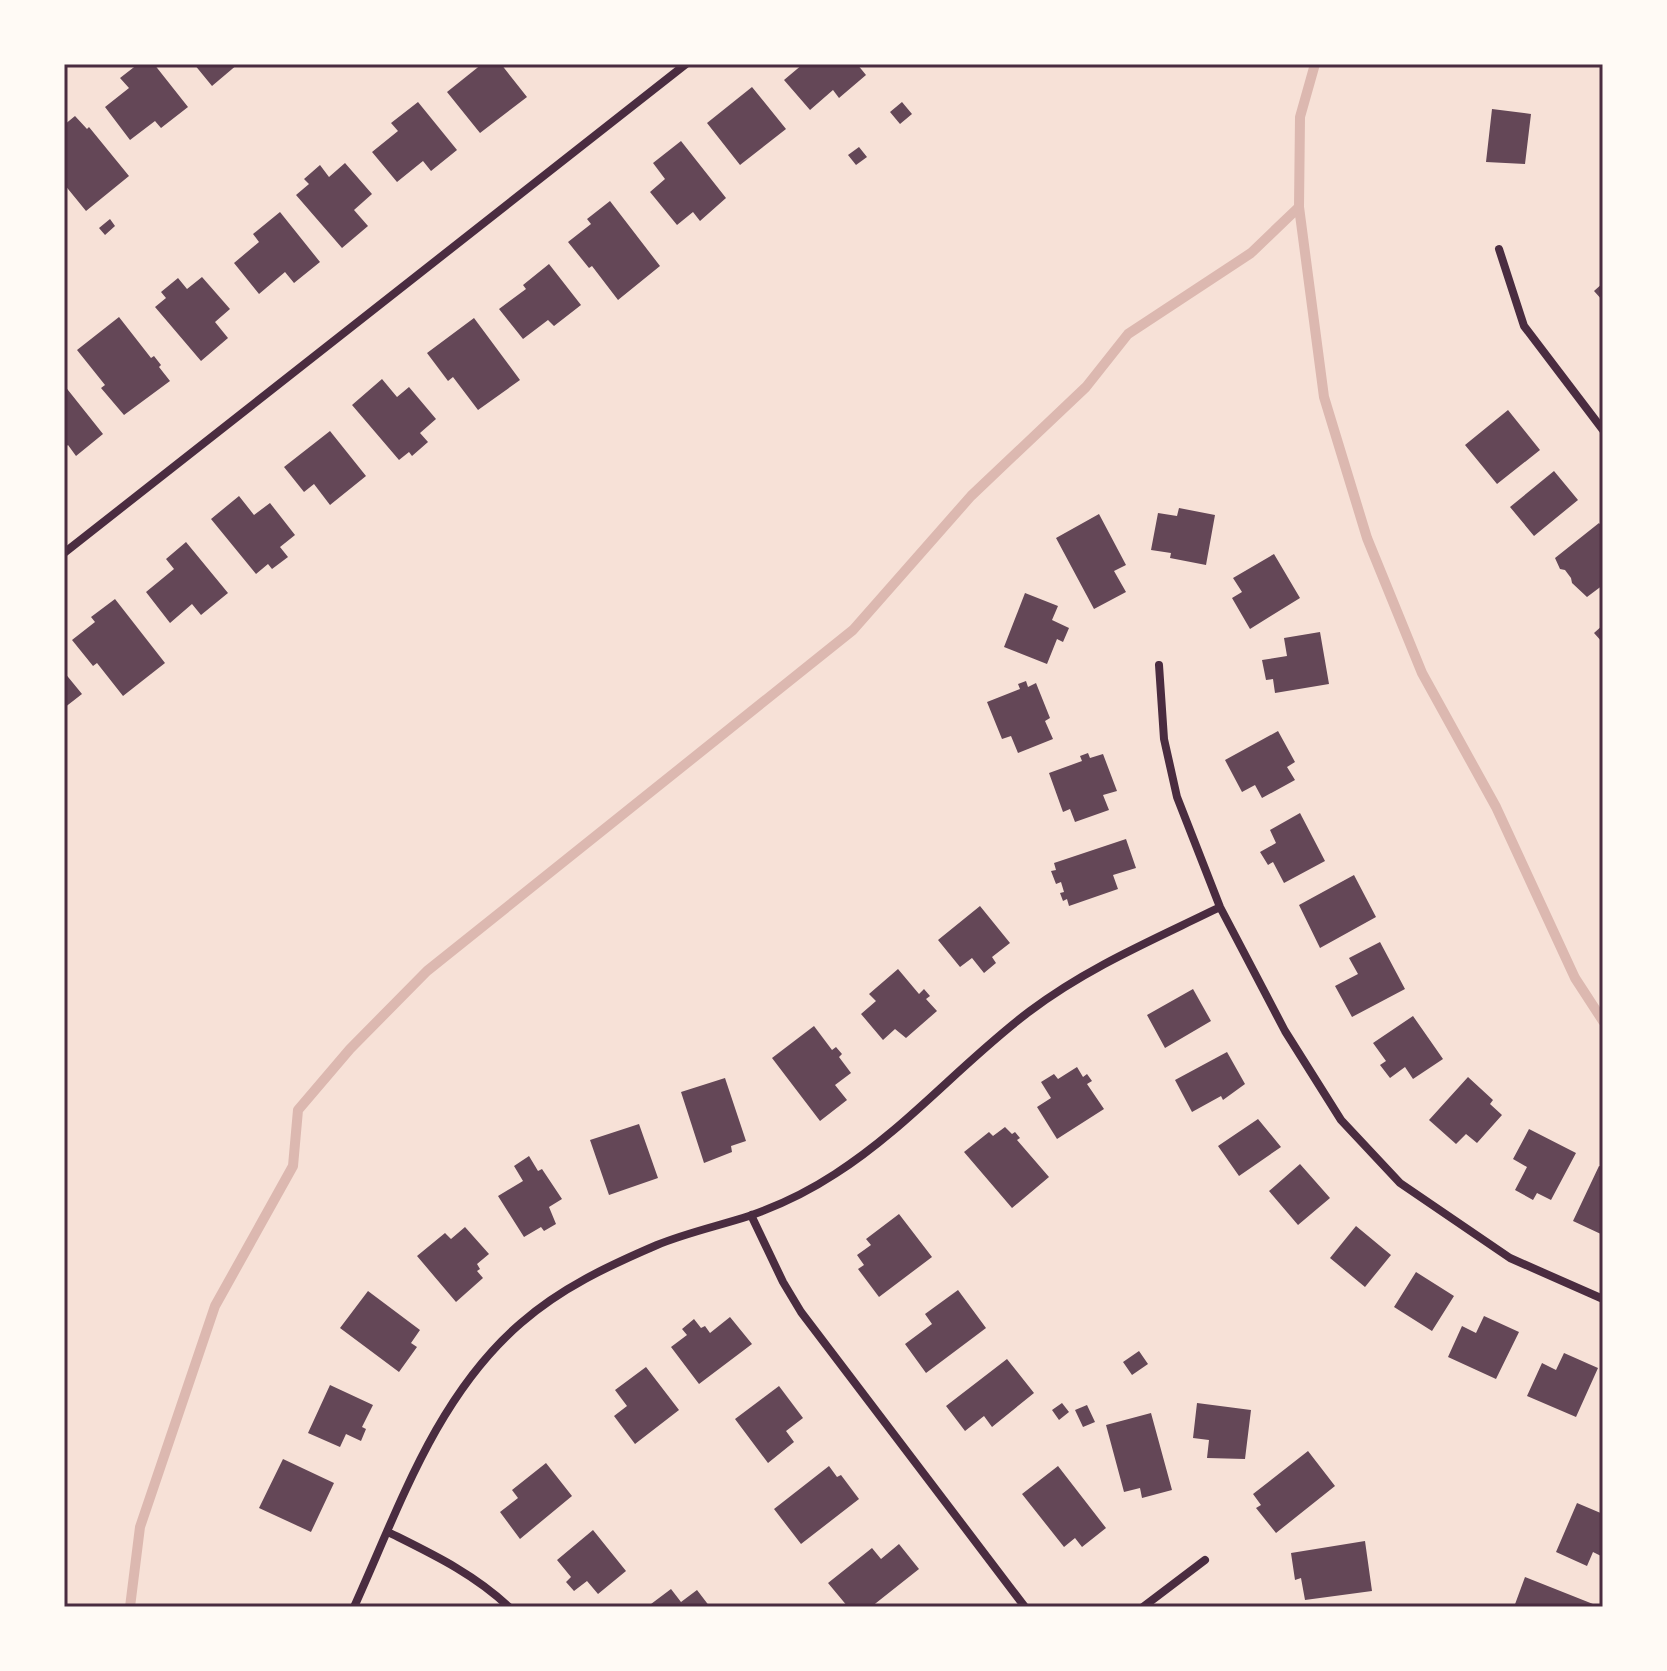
<svg xmlns="http://www.w3.org/2000/svg" width="1667" height="1671" viewBox="0 0 1667 1671" font-family="'DM Sans',sans-serif">
<style>
.lines{fill:none;stroke-linecap:round;stroke-linejoin:round}
.stream{stroke:#dcb8b0;stroke-width:10}
.building{fill:#644757}
.minor{stroke:#4a2c40;stroke-width:8}
.neatline{fill:none;stroke:#4a2c40;stroke-width:3}
</style>
<rect width="100%" height="100%" fill="#f7e1d7"/>
<g class="lines">
<path class="stream" d="M1315,64L1300,117L1299,207L1324,397L1367,538L1422,673L1496,807L1575,978L1603,1021
M130,1607L140,1527L215,1306L293,1166L298,1110L350,1049L427,971L853,630L971,496L1086,387L1128,334L1251,253L1299,207"/>
</g>
<path class="building" d="M138,64H154L188,107L161,128L155,121L130,140L105,107L129,88L120,78Z
M194,64H238L212,86Z
M482,64H501L527,97L480,133L447,92Z
M803,64H857L866,75L839,98L833,90L810,110L784,80Z
M752,87L786,129L740,165L707,123Z
M418,102L457,150L431,171L423,161L397,182L372,152L398,131L391,123Z
M902,102L912,114L900,124L890,112Z
M1492,109L1531,114L1525,164L1486,162Z
M75,116L87,129L89,127L129,176L86,211L64,184V125Z
M681,141L726,198L700,221L693,212L677,225L650,192L665,179L653,163Z
M859,147L867,157L856,165L848,155Z
M345,163L372,194L354,210L368,226L342,248L296,195L309,184L304,179L320,165L329,177Z
M610,201L660,266L618,300L592,266L589,268L568,242L591,224L587,219Z
M280,212L320,262L294,283L285,272L259,294L234,263L259,242L253,234Z
M110,219L115,226L105,235L99,228Z
M549,264L581,305L554,326L548,320L523,339L499,309L526,289L523,285Z
M202,277L230,309L215,322L228,338L201,361L155,307L166,298L161,292L178,278L187,289Z
M1603,283V301L1594,291Z
M119,317L151,358L154,356L161,365L159,367L170,381L124,415L101,388L105,385L77,350Z
M474,318L520,380L478,410L453,377L448,381L427,353Z
M382,379L397,397L409,387L436,419L420,433L428,442L412,456L409,452L399,460L352,405Z
M64,385L103,434L76,456L68,445L64,448Z
M1508,410L1540,450L1497,484L1465,445Z
M330,431L366,476L330,505L314,484L304,492L284,467Z
M1554,471L1578,500L1534,536L1510,507Z
M239,496L254,515L270,503L295,535L280,547L288,557L272,569L268,564L256,574L211,519Z
M1179,508L1215,515L1206,565L1170,558L1171,553L1151,550L1158,513L1177,516Z
M1099,514L1126,565L1114,571L1126,592L1094,609L1056,538Z
M1599,523L1603,528V585L1587,597L1572,583L1571,578L1565,570L1560,569L1555,558Z
M186,542L228,593L201,615L192,604L170,623L146,592L174,569L166,559Z
M1274,554L1300,598L1250,629L1232,598L1242,592L1233,578Z
M1025,593L1058,606L1052,620L1069,628L1063,642L1057,639L1047,664L1004,647Z
M115,599L165,663L123,696L97,663L93,666L72,640L95,622L91,617Z
M1603,625V643L1594,633Z
M1320,632L1329,684L1275,693L1273,679L1266,680L1262,660L1287,656L1284,638Z
M64,672L82,694L64,708Z
M1026,681L1028,687L1036,683L1050,718L1045,721L1053,739L1018,753L1011,736L1002,739L987,702L1020,689L1018,684Z
M1278,731L1295,762L1287,767L1295,780L1262,798L1255,785L1242,792L1225,760Z
M1088,753L1090,758L1103,754L1117,791L1103,795L1109,810L1075,822L1070,809L1063,812L1049,773L1082,761L1080,756Z
M1300,813L1325,861L1284,883L1273,862L1268,865L1260,852L1276,843L1270,830Z
M1126,839L1136,868L1113,875L1118,889L1069,906L1067,899L1063,901L1060,893L1064,892L1061,882L1056,884L1051,871L1056,870L1054,863Z
M1354,875L1376,917L1320,948L1299,905Z
M980,906L1010,943L992,957L996,963L984,973L972,958L960,967L938,940Z
M1380,942L1405,989L1352,1017L1335,986L1358,974L1349,958Z
M898,969L919,994L924,989L930,996L926,999L937,1011L906,1038L895,1029L883,1040L861,1014L876,1001L869,994Z
M1193,989L1211,1021L1165,1048L1147,1015Z
M1413,1016L1443,1059L1413,1079L1405,1067L1390,1078L1380,1065L1386,1061L1373,1043Z
M814,1026L832,1050L836,1047L842,1054L839,1057L851,1073L835,1085L847,1100L820,1121L772,1058Z
M1227,1052L1245,1084L1223,1100L1221,1096L1192,1112L1175,1080Z
M1077,1067L1083,1077L1087,1074L1092,1081L1087,1084L1104,1109L1057,1139L1037,1107L1051,1098L1041,1082L1054,1074L1058,1079Z
M1468,1077L1493,1100L1490,1104L1502,1115L1477,1143L1466,1134L1456,1144L1429,1120Z
M725,1078L746,1141L731,1146L732,1152L704,1163L681,1092Z
M1258,1119L1281,1147L1239,1176L1218,1146Z
M639,1124L658,1178L609,1195L590,1140Z
M1005,1127L1012,1134L1015,1132L1020,1138L1017,1140L1049,1177L1012,1208L964,1152L989,1132L993,1136Z
M1529,1129L1576,1153L1551,1200L1537,1193L1533,1200L1515,1190L1527,1167L1513,1159Z
M529,1156L538,1171L542,1169L562,1199L549,1207L556,1224L544,1231L541,1227L524,1237L498,1196L523,1181L514,1166Z
M1300,1164L1330,1198L1298,1225L1269,1191Z
M1599,1166L1603,1167V1235L1573,1221Z
M899,1214L932,1257L879,1297L858,1269L864,1265L857,1255L871,1245L866,1239Z
M1356,1226L1391,1255L1365,1287L1330,1258Z
M465,1227L489,1254L477,1264L480,1269L477,1271L483,1278L456,1302L417,1256L445,1233L451,1239Z
M1416,1272L1454,1296L1432,1331L1394,1307Z
M958,1290L986,1328L926,1373L905,1344L932,1324L925,1314Z
M368,1291L420,1330L411,1343L417,1347L399,1372L340,1328Z
M1484,1316L1519,1332L1496,1379L1448,1357L1462,1326L1476,1333Z
M730,1317L752,1344L699,1384L671,1347L687,1335L682,1329L694,1319L701,1328L705,1326L710,1333Z
M1139,1351L1148,1364L1132,1375L1123,1362Z
M1564,1353L1598,1368L1576,1417L1527,1396L1542,1363L1556,1370Z
M1007,1359L1034,1393L992,1427L984,1416L965,1431L946,1406Z
M646,1367L679,1410L635,1444L614,1416L627,1406L615,1390Z
M330,1385L373,1405L362,1427L366,1429L361,1441L346,1434L340,1447L308,1433Z
M779,1386L803,1418L786,1431L794,1442L768,1463L735,1419Z
M1062,1403L1069,1412L1059,1420L1052,1410Z
M1197,1403L1251,1410L1245,1459L1207,1458L1209,1440L1193,1438Z
M1087,1405L1095,1422L1083,1427L1075,1410Z
M1151,1413L1172,1490L1142,1498L1140,1488L1124,1492L1106,1425Z
M1308,1451L1335,1486L1276,1533L1256,1508L1261,1505L1253,1494Z
M283,1459L334,1483L311,1532L259,1508Z
M546,1463L572,1496L520,1539L500,1512L518,1498L512,1490Z
M829,1466L837,1477L841,1475L859,1499L801,1544L774,1509Z
M1058,1466L1106,1528L1082,1547L1075,1538L1064,1547L1022,1494Z
M1577,1503L1603,1514V1557L1593,1552L1587,1566L1556,1552Z
M593,1530L626,1571L598,1594L587,1581L574,1591L566,1582L571,1577L557,1560Z
M1365,1541L1372,1591L1305,1600L1301,1578L1295,1580L1291,1553Z
M899,1544L919,1569L871,1607H848L828,1583L872,1548L881,1559Z
M1525,1577L1593,1604L1592,1607H1514Z
M671,1589L681,1602L697,1590L710,1607H647Z"/>
<g class="lines">
<path class="minor" d="M1499,249L1524,326L1603,430
M64,553L686,64
M1159,665L1164,739L1177,797L1220,907L1285,1031L1341,1120L1400,1183L1510,1258L1603,1299
M751,1215L783,1282L801,1312L1025,1607
M388,1532C432,1554 473,1573 509,1607
M354,1607C399,1508 436,1396 521,1323C561,1288 608,1266 657,1245C686,1233 718,1226 749,1216C778,1206 809,1191 835,1174C907,1128 962,1062 1030,1011C1088,967 1155,939 1220,907
M1143,1607L1205,1560"/>
</g>
<rect width="1667" height="1671" fill="none" stroke="#fffaf5" stroke-width="132"/>
<rect x="66" y="66" width="1535" height="1539" class="neatline"/>
</svg>
